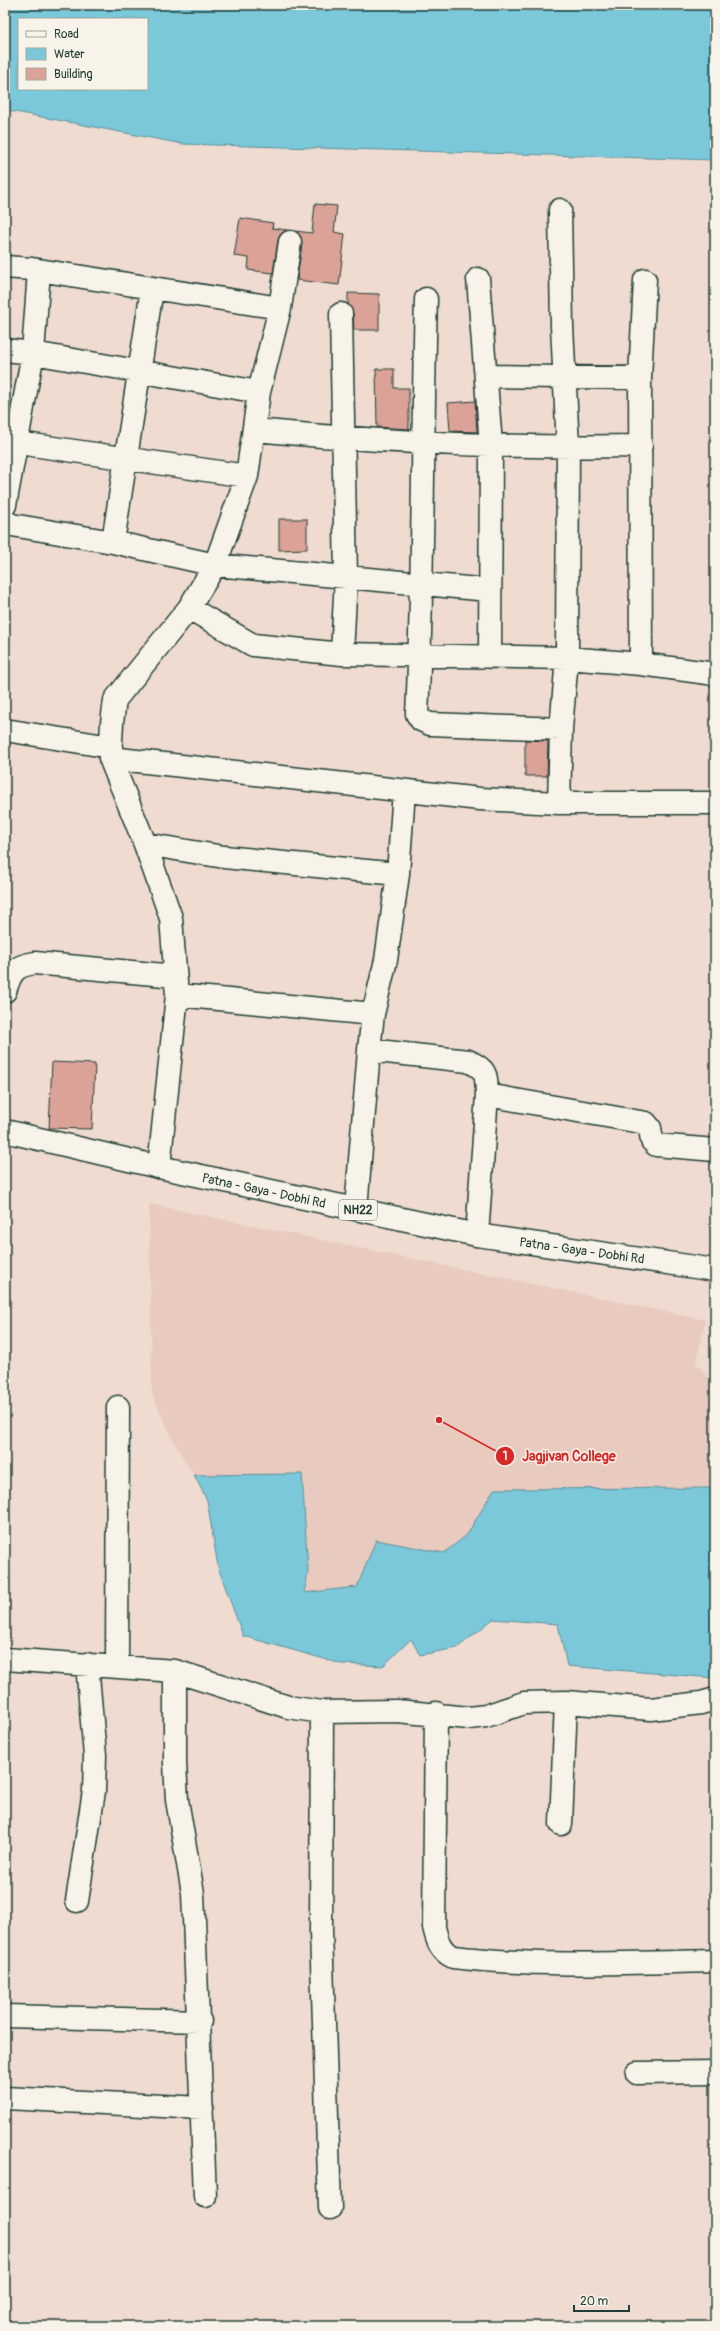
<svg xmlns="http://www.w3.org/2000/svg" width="720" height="2331" viewBox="0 0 720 2331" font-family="Pangolin,sans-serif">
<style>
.built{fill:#e9cabf}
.water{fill:#7cc8db;stroke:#579098;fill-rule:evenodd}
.building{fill:#dba298;stroke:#1f3d34}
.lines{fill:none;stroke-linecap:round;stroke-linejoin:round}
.minor-casing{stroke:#1f3d34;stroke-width:25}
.major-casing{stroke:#1f3d34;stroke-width:25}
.minor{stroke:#f7f3e8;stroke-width:22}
.major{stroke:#f7f3e8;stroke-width:22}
.labels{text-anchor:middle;stroke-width:3;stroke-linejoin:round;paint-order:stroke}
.shield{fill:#f7f3e8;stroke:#60746a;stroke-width:1}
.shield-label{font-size:12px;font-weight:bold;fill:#1f3d34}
.street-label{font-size:13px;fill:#1f3d34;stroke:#f7f3e8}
.leader{fill:none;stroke:#d62828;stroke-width:1.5}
.callout-dot{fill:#d62828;stroke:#f7f3e8;stroke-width:1.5}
.mark-label{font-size:12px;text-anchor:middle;font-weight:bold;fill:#fff}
.callout-label{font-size:14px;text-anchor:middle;font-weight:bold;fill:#d62828;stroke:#f7f3e8;stroke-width:3;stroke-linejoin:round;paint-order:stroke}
</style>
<rect width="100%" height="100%" fill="#efdbd0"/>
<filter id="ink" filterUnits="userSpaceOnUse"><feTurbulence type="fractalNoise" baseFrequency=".025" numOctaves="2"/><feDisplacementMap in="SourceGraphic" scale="8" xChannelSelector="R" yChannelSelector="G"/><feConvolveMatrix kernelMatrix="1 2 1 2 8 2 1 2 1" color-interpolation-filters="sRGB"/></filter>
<g filter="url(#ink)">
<path class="built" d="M149,1204L705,1320L696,1363L715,1386V1488L494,1489L467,1535L444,1553L376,1541L357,1587L303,1593L308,1572L302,1475H194L176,1446L152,1394Z"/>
<path class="water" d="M5,5H715V160L183,144L5,110ZM19,19H147V89H19Z
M302,1474L308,1572L304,1593L357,1587L376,1540L444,1553L467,1535L494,1489L715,1488V1678L567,1666L558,1624L493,1619L457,1648L420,1655L411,1639L383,1666L342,1664L243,1636L218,1567L207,1500L194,1475Z"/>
<path class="building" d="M315,204L337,206L334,232L345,234L339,285L297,280L302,243L301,237L295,231L312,233Z
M240,218L273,223L272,228L287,230L281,234L278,240L273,273L248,270L249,258L234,256Z
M348,293L379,294V330H354L353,313L348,304Z
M376,369H394V388H409V429L377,427Z
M475,401L477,432L450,431L448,403Z
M279,519H307V549L279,550Z
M525,740L548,741L547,776H525Z
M52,1062L95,1064L92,1129L49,1128Z"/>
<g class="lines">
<g class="minor-casing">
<path id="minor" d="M5,267L32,269L280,308
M478,279L491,445L490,657
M426,299C422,437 424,576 417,714L421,720L430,724L561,729
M341,314L346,577L342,654
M5,350L33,353L259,392
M487,376L640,378
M255,430C384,443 511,448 641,446
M5,441L247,476
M5,505L33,353L39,271
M5,521L12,525L113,542L215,565L489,590
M113,542L152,289
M189,608L253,645L342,654L567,658L641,664L715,674
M641,664L640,378L645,280
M5,730L111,747
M110,758L480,799L559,803H715
M559,803L561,729L567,658L568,447L562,326L560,210
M145,844L224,857L398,874
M5,991C11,972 14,966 35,963L175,976
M177,995L373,1014
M369,1050L468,1061C488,1070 486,1075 487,1095L477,1235
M487,1095L646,1123L650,1128L652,1141L656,1145L715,1150
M159,1167L177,995L171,918L145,844L110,758L112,723L115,700L189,608L215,565L247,476L259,392L280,308L290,242
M356,1209L369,1050L373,1014L386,960L398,874L404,791
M5,1659L175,1671L288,1707L322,1712L397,1711L469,1718L486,1716L524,1703L566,1702L651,1709L701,1703L715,1699
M117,1667L118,1407
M175,1671V1763L177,1800L193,1893L205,2196
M322,1712L321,1931L330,2208
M436,1713L434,1927C437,1940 440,1951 453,1957C540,1967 627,1963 715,1961
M561,1824L566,1702
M77,1901L94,1791L95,1756L87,1664
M5,2016L200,2021
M637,2073L715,2072
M5,2098L202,2108"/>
</g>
<g class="major-casing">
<path id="major" d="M5,1131L159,1167L477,1235L715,1270"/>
</g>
<use href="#minor" class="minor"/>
<use href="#major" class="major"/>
</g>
</g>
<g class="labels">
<rect class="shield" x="339" y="1200" width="38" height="20" rx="3"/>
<g class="shield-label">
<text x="358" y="1214">NH22</text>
</g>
<g class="street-label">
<text transform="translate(264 1190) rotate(12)" y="5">Patna - Gaya - Dobhi Rd</text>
<text transform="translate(582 1250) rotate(8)" y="5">Patna - Gaya - Dobhi Rd</text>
</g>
</g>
<path class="leader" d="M439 1420L505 1456"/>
<g class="callout-dot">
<circle cx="439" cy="1420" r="4"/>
<circle cx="505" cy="1456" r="10"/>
</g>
<g class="mark-label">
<text x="505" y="1460">1</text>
</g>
<g class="callout-label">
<text x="569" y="1461">Jagjivan College</text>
</g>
<rect width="720" height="2331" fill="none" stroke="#f7f3e8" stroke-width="20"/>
<rect x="10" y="10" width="700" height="2311" fill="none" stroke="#1f3d34" stroke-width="1.5" filter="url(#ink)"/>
<rect x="18" y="18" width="130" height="72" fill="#f7f3e8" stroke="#a1aaa0"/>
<rect x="26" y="31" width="20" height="6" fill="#f7f3e8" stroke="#a1aaa0"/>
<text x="54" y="38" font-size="12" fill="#1f3d34">Road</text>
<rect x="26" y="48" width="20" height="12" fill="#7cc8db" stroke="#a1aaa0"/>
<text x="54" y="58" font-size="12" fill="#1f3d34">Water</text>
<rect x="26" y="68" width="20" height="12" fill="#dba298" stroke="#a1aaa0"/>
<text x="54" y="78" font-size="12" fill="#1f3d34">Building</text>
<path d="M574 2305v6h55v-6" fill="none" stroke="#1f3d34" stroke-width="2"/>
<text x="580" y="2305" font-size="12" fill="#1f3d34" stroke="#f7f3e8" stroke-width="3" paint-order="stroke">20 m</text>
</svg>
